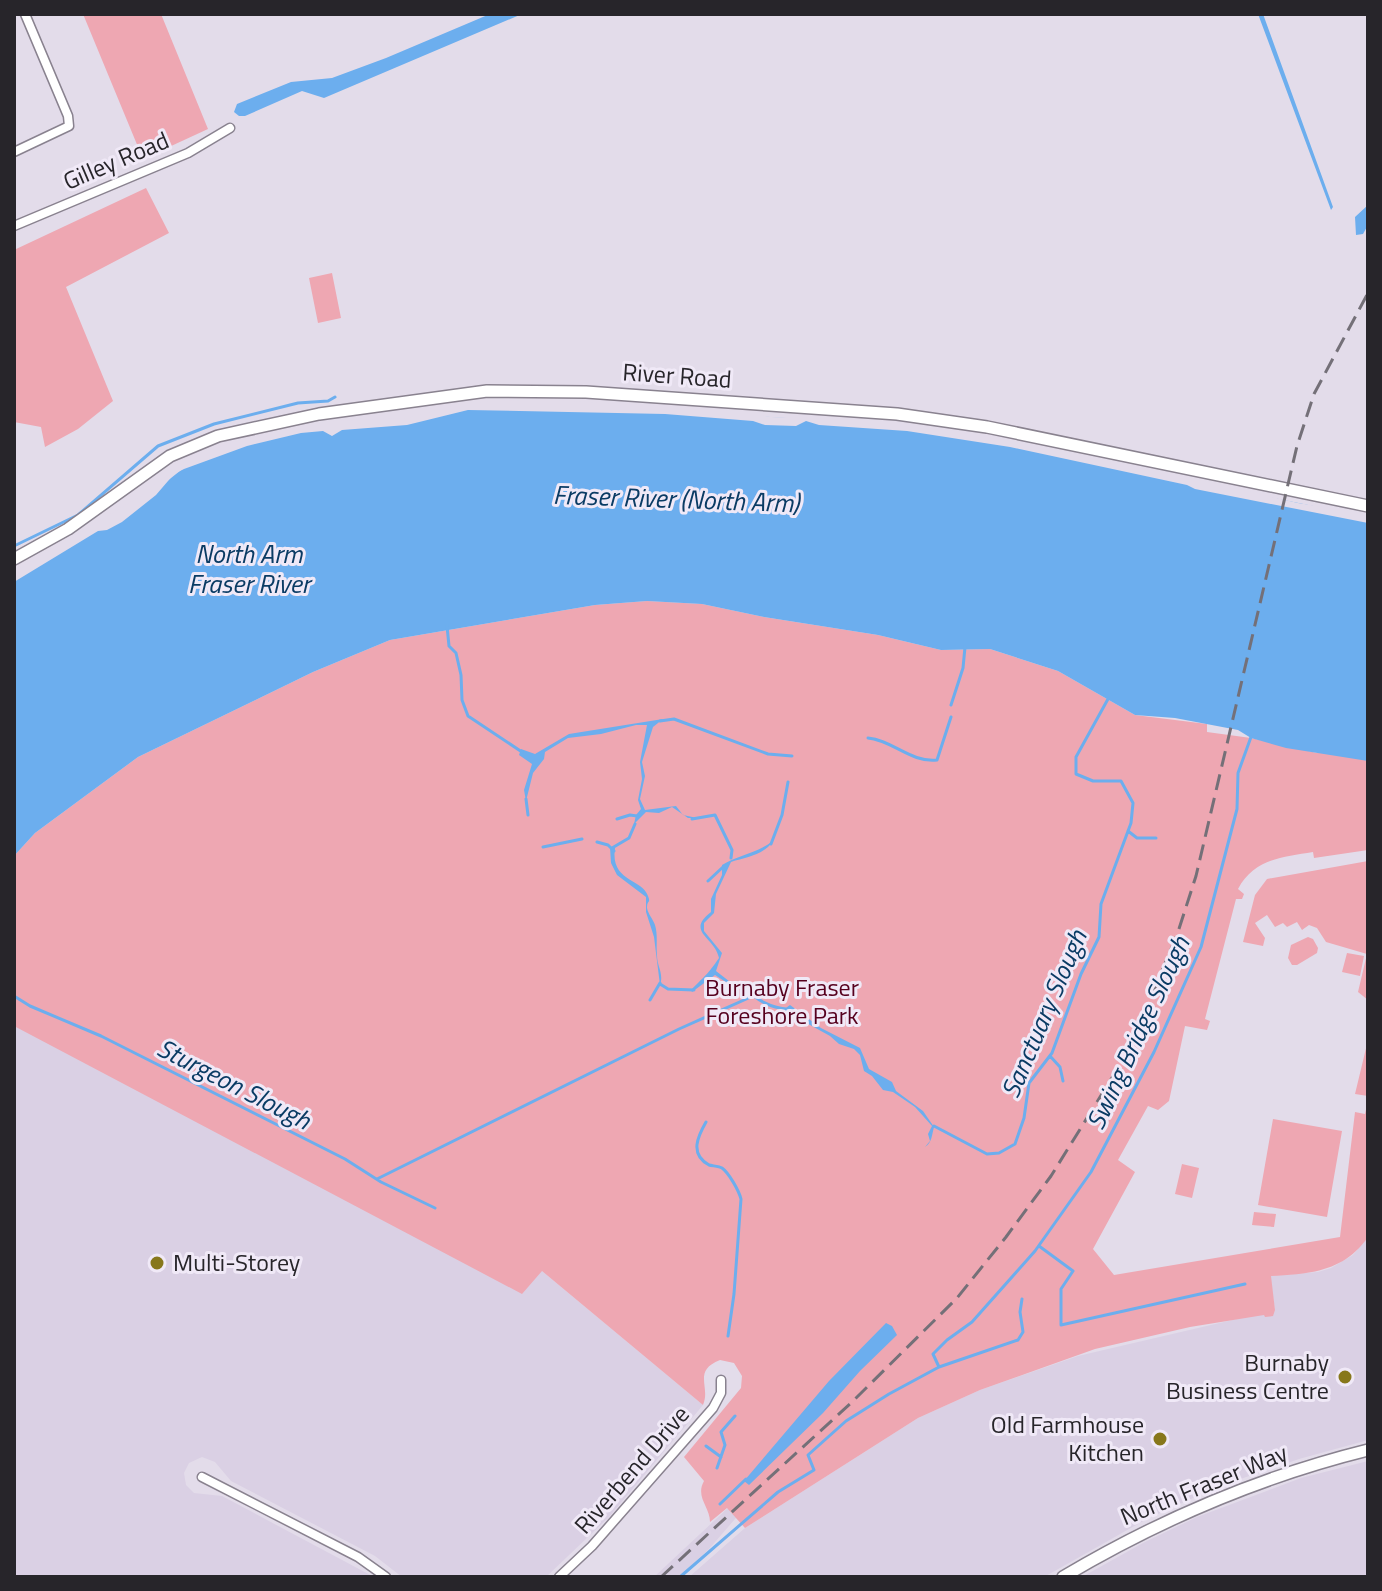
<svg xmlns="http://www.w3.org/2000/svg" width="1382" height="1591" viewBox="0 0 1382 1591" font-family="'Titillium Web',sans-serif">
<style>
.built{fill:#dad0e4}
.green{fill:#eea7b2}
.water{fill:#6caeee}
.pier{fill:#e3dcea}
.lines{fill:none;stroke-linecap:round;stroke-linejoin:round}
.stream{stroke:#6caeee;stroke-width:3}
.street-casing{stroke:#89828f;stroke-width:11}
.secondary-casing{stroke:#89828f;stroke-width:14}
.street{stroke:#fff;stroke-width:8}
.secondary{stroke:#fff;stroke-width:11}
.rail{stroke:#747078;stroke-width:3;stroke-dasharray:16 8;stroke-linecap:butt}
.poi-dot{fill:#87771b;stroke:#f0e9f7;stroke-width:3}
.labels{text-anchor:middle;stroke-width:6;stroke-linejoin:round;paint-order:stroke}
.street-label{font-size:24px;fill:#27252a;stroke:#f0e9f7}
.park-label{font-size:24px;fill:#56001e;stroke:#f0e9f7}
.poi-label{font-size:24px;fill:#27252a;stroke:#f0e9f7;text-anchor:end}
.water-label{font-size:26px;font-style:italic;fill:#0a3b64;stroke:#f0e9f7}
</style>
<rect width="100%" height="100%" fill="#e3dcea"/>
<path class="built" d="M14,1025L542,1271L703,1405L609,1517L546,1577H402L375,1556L231,1481L215,1462L202,1457L189,1463L184,1473L186,1485L194,1493L222,1496L374,1577H14Z
M1368,1237V1440L1299,1459L1217,1487L1145,1520L1044,1577H689L745,1528L918,1418L980,1390L1078,1356L1275,1310L1270,1276L1318,1272L1331,1268L1353,1255Z
M944,1306L748,1504L709,1549L679,1577H654Z
M1368,1461V1577H1082L1143,1543L1197,1517L1301,1478Z"/>
<path class="green" d="M83,14H161L208,129L143,159Z
M146,188L169,233L66,287L113,401L78,429L45,447L41,427L14,422V250Z
M332,273L341,318L318,323L309,278Z
M647,601L702,604L764,617L878,635L941,650L990,649L1058,671L1135,715L1207,724V732L1251,738L1317,753L1368,746V850L1314,858L1313,852C1282,857 1254,859 1238,889L1244,894L1242,899H1236L1205,1019L1210,1021L1207,1030L1185,1026L1169,1101L1158,1110L1148,1106L1118,1160L1135,1172L1093,1249L1114,1275L1340,1237L1355,1112L1365,1114L1368,1100V1237C1344,1272 1309,1274 1271,1276L1275,1310L1273,1316L1265,1317L1264,1315L1190,1327L1095,1349L980,1390L918,1418L745,1528L727,1508L710,1522C710,1507 695,1497 704,1481L684,1457L741,1388L742,1376L734,1363L720,1360C692,1371 711,1387 703,1405L542,1271L522,1294L14,1026V856L35,833L138,757L313,672L390,640L595,605Z
M1368,861V1000L1358,992L1367,954L1326,942L1317,928L1309,925L1302,930L1297,922L1287,927L1283,923L1275,927L1267,915L1255,923L1265,938L1263,946L1243,942L1255,895L1267,879Z
M1308,937L1313,939L1318,948L1317,953L1297,965H1292L1288,958L1291,945Z
M1347,953L1364,956L1360,976L1342,972Z
M1368,1040V1096L1355,1094Z
M1273,1119L1342,1131L1327,1217L1258,1205Z
M1182,1164L1199,1168L1192,1198L1175,1194Z
M1254,1212L1276,1214L1274,1227L1252,1225Z"/>
<path class="water" d="M490,14H522L324,98L302,91L245,116H239L234,112L237,104L291,82L332,78L386,58Z
M1258,14H1263L1333,207L1331,210Z
M1368,205V225L1363,234L1356,235L1355,217Z
M541,403L882,424L989,441L1368,517V761L1286,748L1251,738L1238,730L1175,718L1135,715L1058,671L990,649L941,650L878,635L764,617L702,604L647,601L595,605L390,640L313,672L138,757L35,833L14,856V577L142,501L195,459L265,437L334,425L408,422L465,407Z
M663,719L653,727L642,762L645,776L640,799L645,810L676,806L683,815L697,818H688L672,807L659,813L646,812L634,824L636,815L641,809L638,800L642,779L640,762L647,725H636L601,734L568,738L545,752L544,759L533,773L526,801L524,790L532,764L519,755L521,749L535,754L569,734Z
M773,841C764,855 747,857 731,862L716,894L714,913L704,923V931L722,953L716,971L734,985L744,984L750,991L735,988L715,975L692,992L691,990C705,976 708,974 719,958C715,937 685,932 711,912V899L722,875V865C738,855 755,854 773,841Z
M610,847L615,848C610,882 642,878 648,896C651,904 647,899 647,908C648,914 653,919 655,925C658,935 656,945 657,955C657,967 664,973 660,985L654,937L646,912V897L617,875L611,863Z
M790,1005L821,1028L860,1048L869,1069L892,1082L896,1091L923,1111L934,1127C932,1134 932,1143 925,1147L930,1141L928,1134L932,1126L915,1107L893,1092L883,1090L872,1076L864,1071L860,1055L854,1049L839,1044L830,1036L783,1010Z
M886,1323L892,1326L897,1335L860,1371L823,1413L749,1485L744,1481L829,1381Z"/>
<path class="pier" d="M540,399L722,410L772,417L886,420L1007,440L1152,469L1298,503L1368,514V523L1195,489L1187,485L1010,447L907,431L819,425L806,421L796,426L765,425L753,421L665,414L468,410L407,425L342,430L332,436L323,431L301,433L247,446L184,469L174,474L156,495L122,522L107,530L98,531L14,582V572L139,497L194,455L264,433L334,421L407,418L464,403Z"/>
<g class="lines">
<path class="stream" d="M14,546L78,515L158,446L214,424L298,403L328,401L335,397
M447,626L449,646L456,653L461,675L462,700L468,716L522,752
M951,705L963,668L965,647
M660,721L674,719L768,754L792,756
M868,738C892,740 911,763 937,760L951,717
M526,799L528,815
M617,819L630,815L637,816
M692,819L715,815L732,850L731,858
M1128,831L1137,838H1156
M597,842L608,845L614,851
M771,844L782,815L788,782
M543,847L582,839
M612,848L629,838L635,824
M708,881L723,867
M660,984L668,989L694,990
M748,990C756,1000 772,1008 786,1009
M14,996L30,1006L101,1036L345,1159L381,1182L435,1208
M650,1000L660,983
M1050,1056L1060,1067L1063,1081
M706,1122C698,1136 689,1154 709,1165C712,1166 719,1166 722,1168C729,1173 739,1191 741,1199L734,1294L728,1336
M934,1126L987,1154L999,1153L1015,1144L1024,1118L1029,1083L1052,1053L1081,974L1099,937L1101,904L1131,823L1133,803L1121,781H1093L1076,774V757L1108,699
M377,1179L679,1029L753,996
M1039,1246L1073,1271L1061,1289V1325L1245,1284
M939,1367L933,1354L947,1340L972,1322L1035,1251L1091,1172L1154,1052L1201,947L1237,809L1238,773L1251,737
M706,1446L721,1457
M717,1468L725,1445L721,1432L735,1416
M720,1504L746,1479
M680,1577L778,1492L814,1470L808,1455L846,1421L889,1394L939,1367L1018,1340L1023,1332L1020,1312L1022,1299"/>
<g class="street-casing">
<path id="street" d="M14,152L69,126L68,116L25,14
M14,226L188,153L230,128
M202,1477L358,1557L386,1577
M559,1577L592,1546L713,1408L721,1393V1380"/>
</g>
<g class="secondary-casing">
<path id="secondary" d="M14,559L68,529L170,456L218,436L319,414L487,391L586,392L897,414L987,427L1368,506
M1063,1577C1159,1520 1259,1477 1368,1450"/>
</g>
<use href="#street" class="street"/>
<use href="#secondary" class="secondary"/>
<path class="rail" d="M661,1577L852,1402L957,1298L1006,1237L1051,1176L1128,1052L1177,935L1196,876L1297,446L1314,394L1368,293"/>
</g>
<g class="poi-dot">
<circle cx="157" cy="1263" r="8"/>
<circle cx="1345" cy="1377" r="8"/>
<circle cx="1160" cy="1439" r="8"/>
</g>
<g class="labels">
<g class="street-label">
<text transform="translate(116 161) rotate(-23)" y="8">Gilley Road</text>
<text transform="translate(677 376) rotate(4)" y="8">River Road</text>
<text transform="translate(632 1470) rotate(-49)" y="8">Riverbend Drive</text>
<text transform="translate(1204 1485) rotate(-22)" y="8">North Fraser Way</text>
</g>
<g class="park-label">
<text x="782" y="996">Burnaby Fraser<tspan x="782" dy="28">Foreshore Park</tspan></text>
</g>
<g class="poi-label">
<text x="173" y="1271" text-anchor="start">Multi-Storey</text>
<text x="1329" y="1371">Burnaby<tspan x="1329" dy="28">Business Centre</tspan></text>
<text x="1144" y="1433">Old Farmhouse<tspan x="1144" dy="28">Kitchen</tspan></text>
</g>
<g class="water-label">
<text transform="translate(676 499) rotate(2)" y="9">Fraser River (North Arm)</text>
<text x="249" y="563">North Arm<tspan x="249" dy="30">Fraser River</tspan></text>
<text transform="translate(1044 1014) rotate(-67)" y="9">Sanctuary Slough</text>
<text transform="translate(1138 1033) rotate(-65)" y="9">Swing Bridge Slough</text>
<text transform="translate(234 1084) rotate(27)" y="9">Sturgeon Slough</text>
</g>
</g>
<rect width="1382" height="1591" fill="none" stroke="#27252a" stroke-width="32"/>
</svg>
